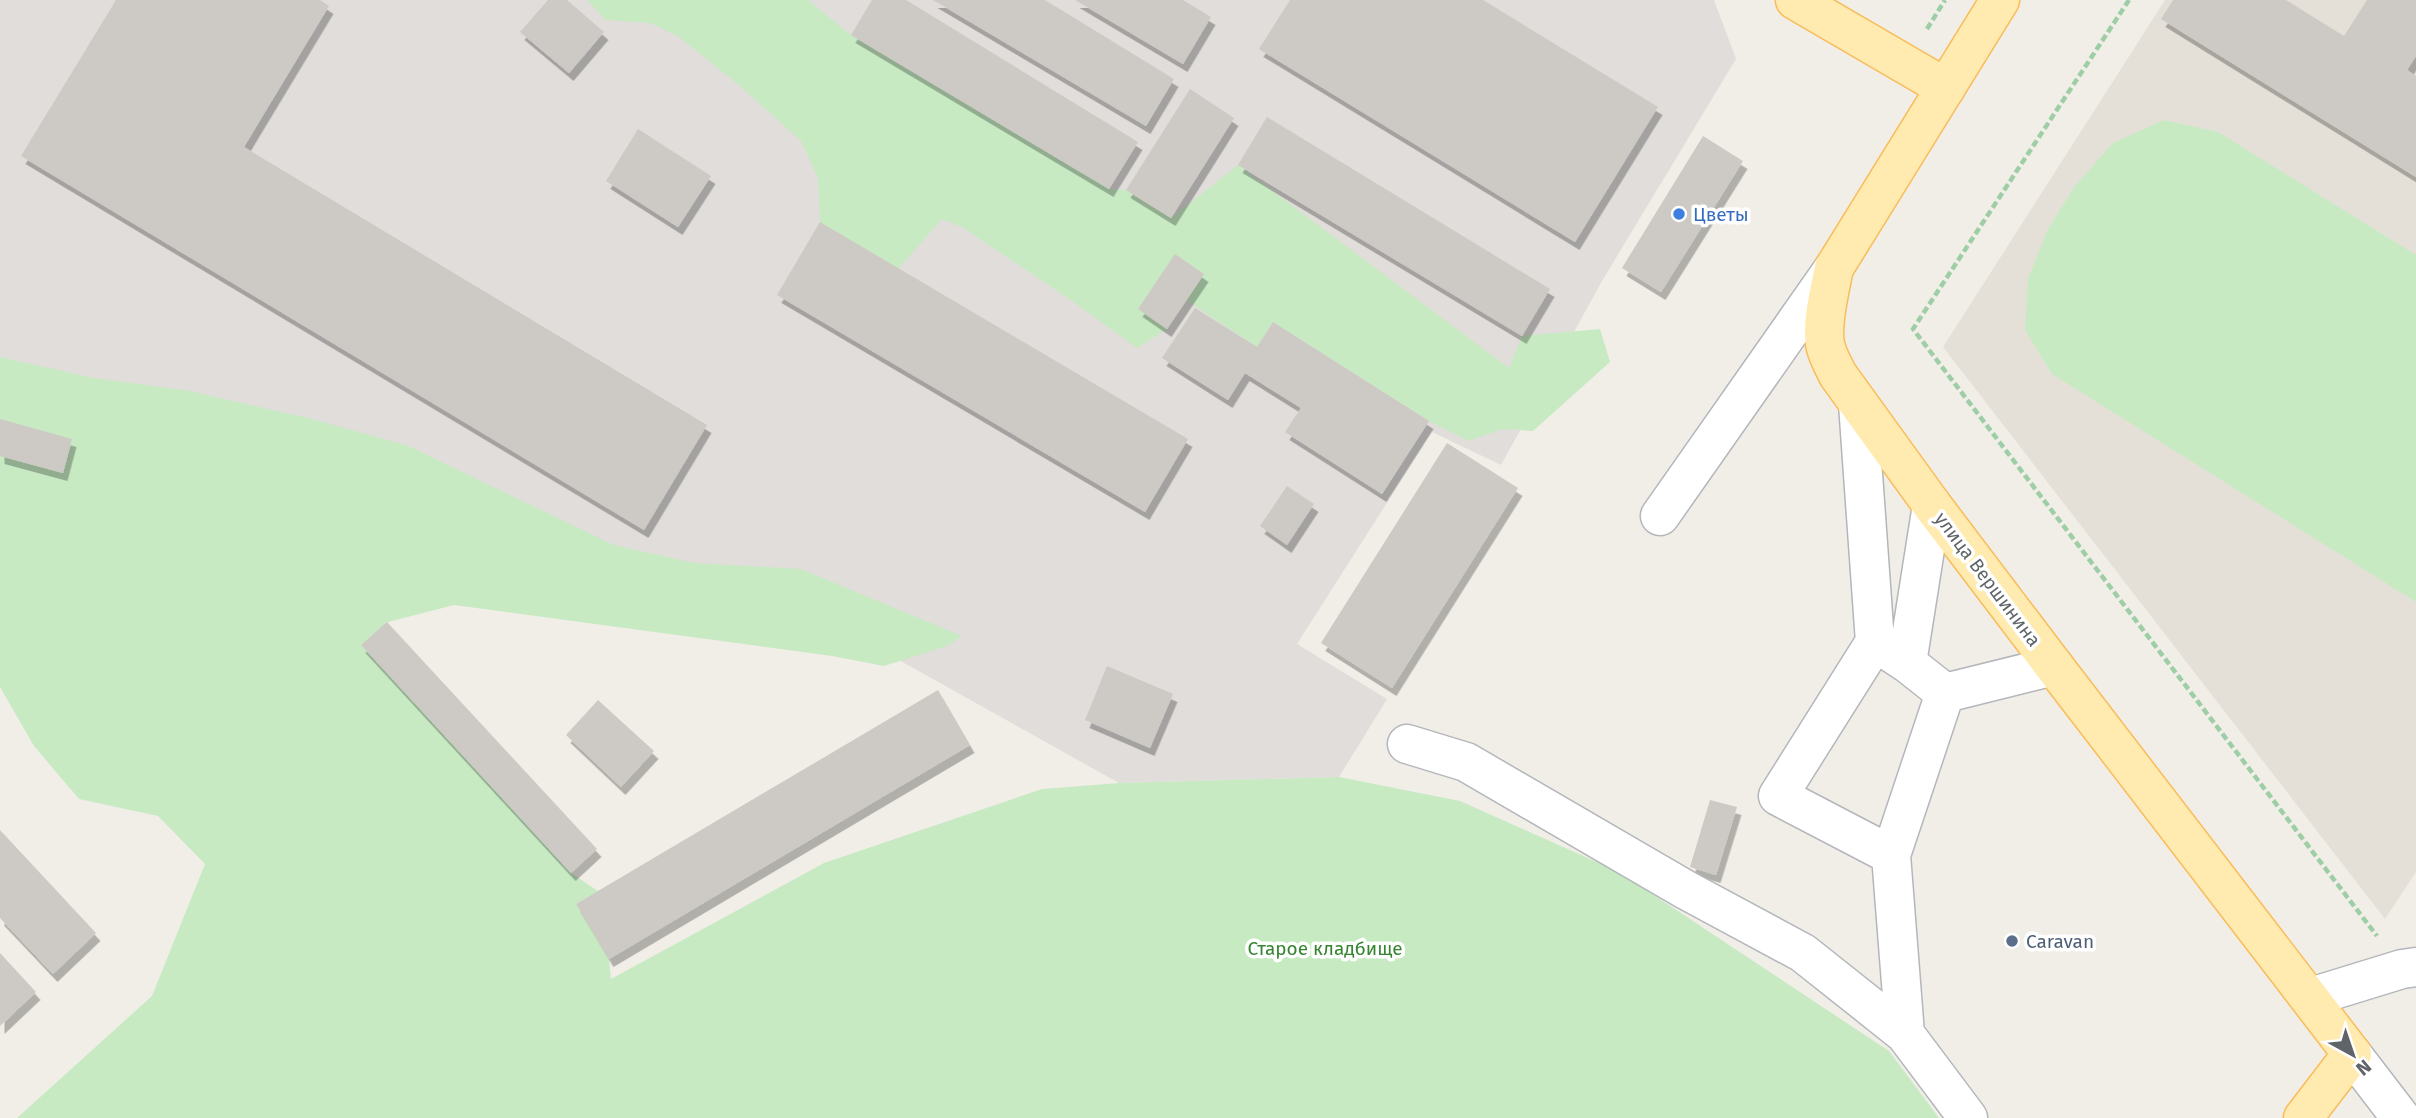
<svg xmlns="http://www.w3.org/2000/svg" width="2416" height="1118" viewBox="0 0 2416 1118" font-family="'Fira Sans',sans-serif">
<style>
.industrial{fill:#e0ddda}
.education{fill:#e4e0d8}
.green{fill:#c7eac3}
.building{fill:#cdc9c4;filter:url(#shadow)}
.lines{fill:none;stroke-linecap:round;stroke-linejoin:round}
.minor-casing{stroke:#b3b6ba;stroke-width:41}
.major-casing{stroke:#f9bc59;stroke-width:41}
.path{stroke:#9dcea6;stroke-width:4.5;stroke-dasharray:7 3.5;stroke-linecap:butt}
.minor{stroke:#fff;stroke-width:38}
.major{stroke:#ffeaaf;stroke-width:38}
.shop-dot{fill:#3f7fe0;stroke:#fff;stroke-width:2.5}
.service-dot{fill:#5c6f8a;stroke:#fff;stroke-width:2.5}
.labels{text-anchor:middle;stroke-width:7;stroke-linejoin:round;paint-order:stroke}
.shop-label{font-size:19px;fill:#366cbe;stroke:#fff;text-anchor:start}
.street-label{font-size:19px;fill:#5f6468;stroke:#fff}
.service-label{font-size:19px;fill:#4e5e75;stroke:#fff;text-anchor:start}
.park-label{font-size:19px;fill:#358530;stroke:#fff}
</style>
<defs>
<filter id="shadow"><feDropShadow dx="4.5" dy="8" stdDeviation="0" flood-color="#0004"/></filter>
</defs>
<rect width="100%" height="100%" fill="#f1eee8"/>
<path class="industrial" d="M0,0H1714L1736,59L1602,281L1501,465L1432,432L1297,644L1387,699L1339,777L1119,783L872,645L0,417Z"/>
<path class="education" d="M2165,0H2416V872L2385,919L1943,347Z"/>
<path class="green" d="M587,0H808L851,35L1109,189L1126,190L1171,218L1238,165L1509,368L1522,336L1600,329L1610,362L1533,431L1502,429L1469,441L1429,421L1273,322L1257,347L1186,300L1204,274L1176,255L1138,309L1167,329L1137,348L1072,301L962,227L942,219L898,269L820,222L818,178L801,141L740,86L679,37L650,23L606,20Z
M2164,120L2218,132L2416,255V602L2052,374L2025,330L2028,279L2048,229L2075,186L2113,143Z
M0,357L94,378L190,391L312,419L406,445L614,545L694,563L801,569L962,636L947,646L884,666L832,656L454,605L388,622L362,645L571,873L598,891L576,904L609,959L611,979L824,863L1042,789L1119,783L1339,777L1460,801L1619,872L1889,1051L1939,1118H17L152,996L205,864L158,816L79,799L34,746L0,687Z"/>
<path class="building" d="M116,0H320L329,6L244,147L707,425L644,530L21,156Z
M548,0H567L604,32L569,73L520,32Z
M872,0H906L1138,142L1109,189L851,35Z
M933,0H1045L1174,79L1146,126Z
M1075,0H1183L1211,17L1183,64Z
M1290,0H1483L1658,107L1575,242L1259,49Z
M2173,0H2286L2344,36L2367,0H2416V56L2407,70L2416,76V177L2161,19Z
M1190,89L1234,118L1171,218L1126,190Z
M1267,117L1550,289L1522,336L1238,165Z
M638,129L711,176L678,227L606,181Z
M1703,136L1743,161L1661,292L1622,268Z
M820,222L1188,439L1145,512L777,295Z
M1175,254L1204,274L1167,329L1138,309Z
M1195,308L1257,347L1273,322L1429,421L1382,494L1285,432L1301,408L1245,373L1228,400L1162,358Z
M0,419L72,439L63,473L0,456Z
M1447,443L1518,488L1392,688L1321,643Z
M1287,486L1314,504L1287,545L1260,526Z
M387,622L597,849L571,873L361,645Z
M1107,666L1173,694L1150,748L1085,720Z
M938,690L970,745L609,959L576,904Z
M598,700L654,751L621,787L566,735Z
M1710,800L1737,807L1716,875L1690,867Z
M0,830L96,933L53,974L0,918Z
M0,953L36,992L0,1026Z"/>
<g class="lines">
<g class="minor-casing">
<path id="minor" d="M1858,404L1875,642L1907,663L1945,693L2054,666
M1660,516L1834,268
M1875,642L1778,796L1891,855
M1907,663L1932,505
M1945,693L1891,855L1905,1034L1968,1118
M1407,744L1466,762L1686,890L1803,953L1905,1034
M2311,997L2402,969L2416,967
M2352,1054L2401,1118"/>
</g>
<g class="major-casing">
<path id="major" d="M1795,0L1946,88
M2000,0L1834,268C1830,289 1821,323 1825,344C1827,355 1833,365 1838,375L1932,505L2054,666L2352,1054L2303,1118"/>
</g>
<path class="path" d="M2129,0L1913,329L2377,936
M1927,29L1945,0"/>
<use href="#minor" class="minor"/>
<use href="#major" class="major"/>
</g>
<circle class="shop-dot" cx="1679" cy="214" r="7"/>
<circle class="service-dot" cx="2012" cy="941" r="7"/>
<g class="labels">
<g class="shop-label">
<text x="1693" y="221">Цветы</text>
</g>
<g class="street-label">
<text transform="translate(1988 579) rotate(53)" y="7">улица Вершинина</text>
</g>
<g class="service-label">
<text x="2026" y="948">Caravan</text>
</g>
<g class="park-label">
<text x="1325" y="955">Старое кладбище</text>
</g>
</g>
<g transform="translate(2353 1055) rotate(140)" stroke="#ffffff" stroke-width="5" paint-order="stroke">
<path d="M0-5L12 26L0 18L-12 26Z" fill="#5f6468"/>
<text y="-10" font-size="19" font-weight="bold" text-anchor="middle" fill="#5f6468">N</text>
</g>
</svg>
